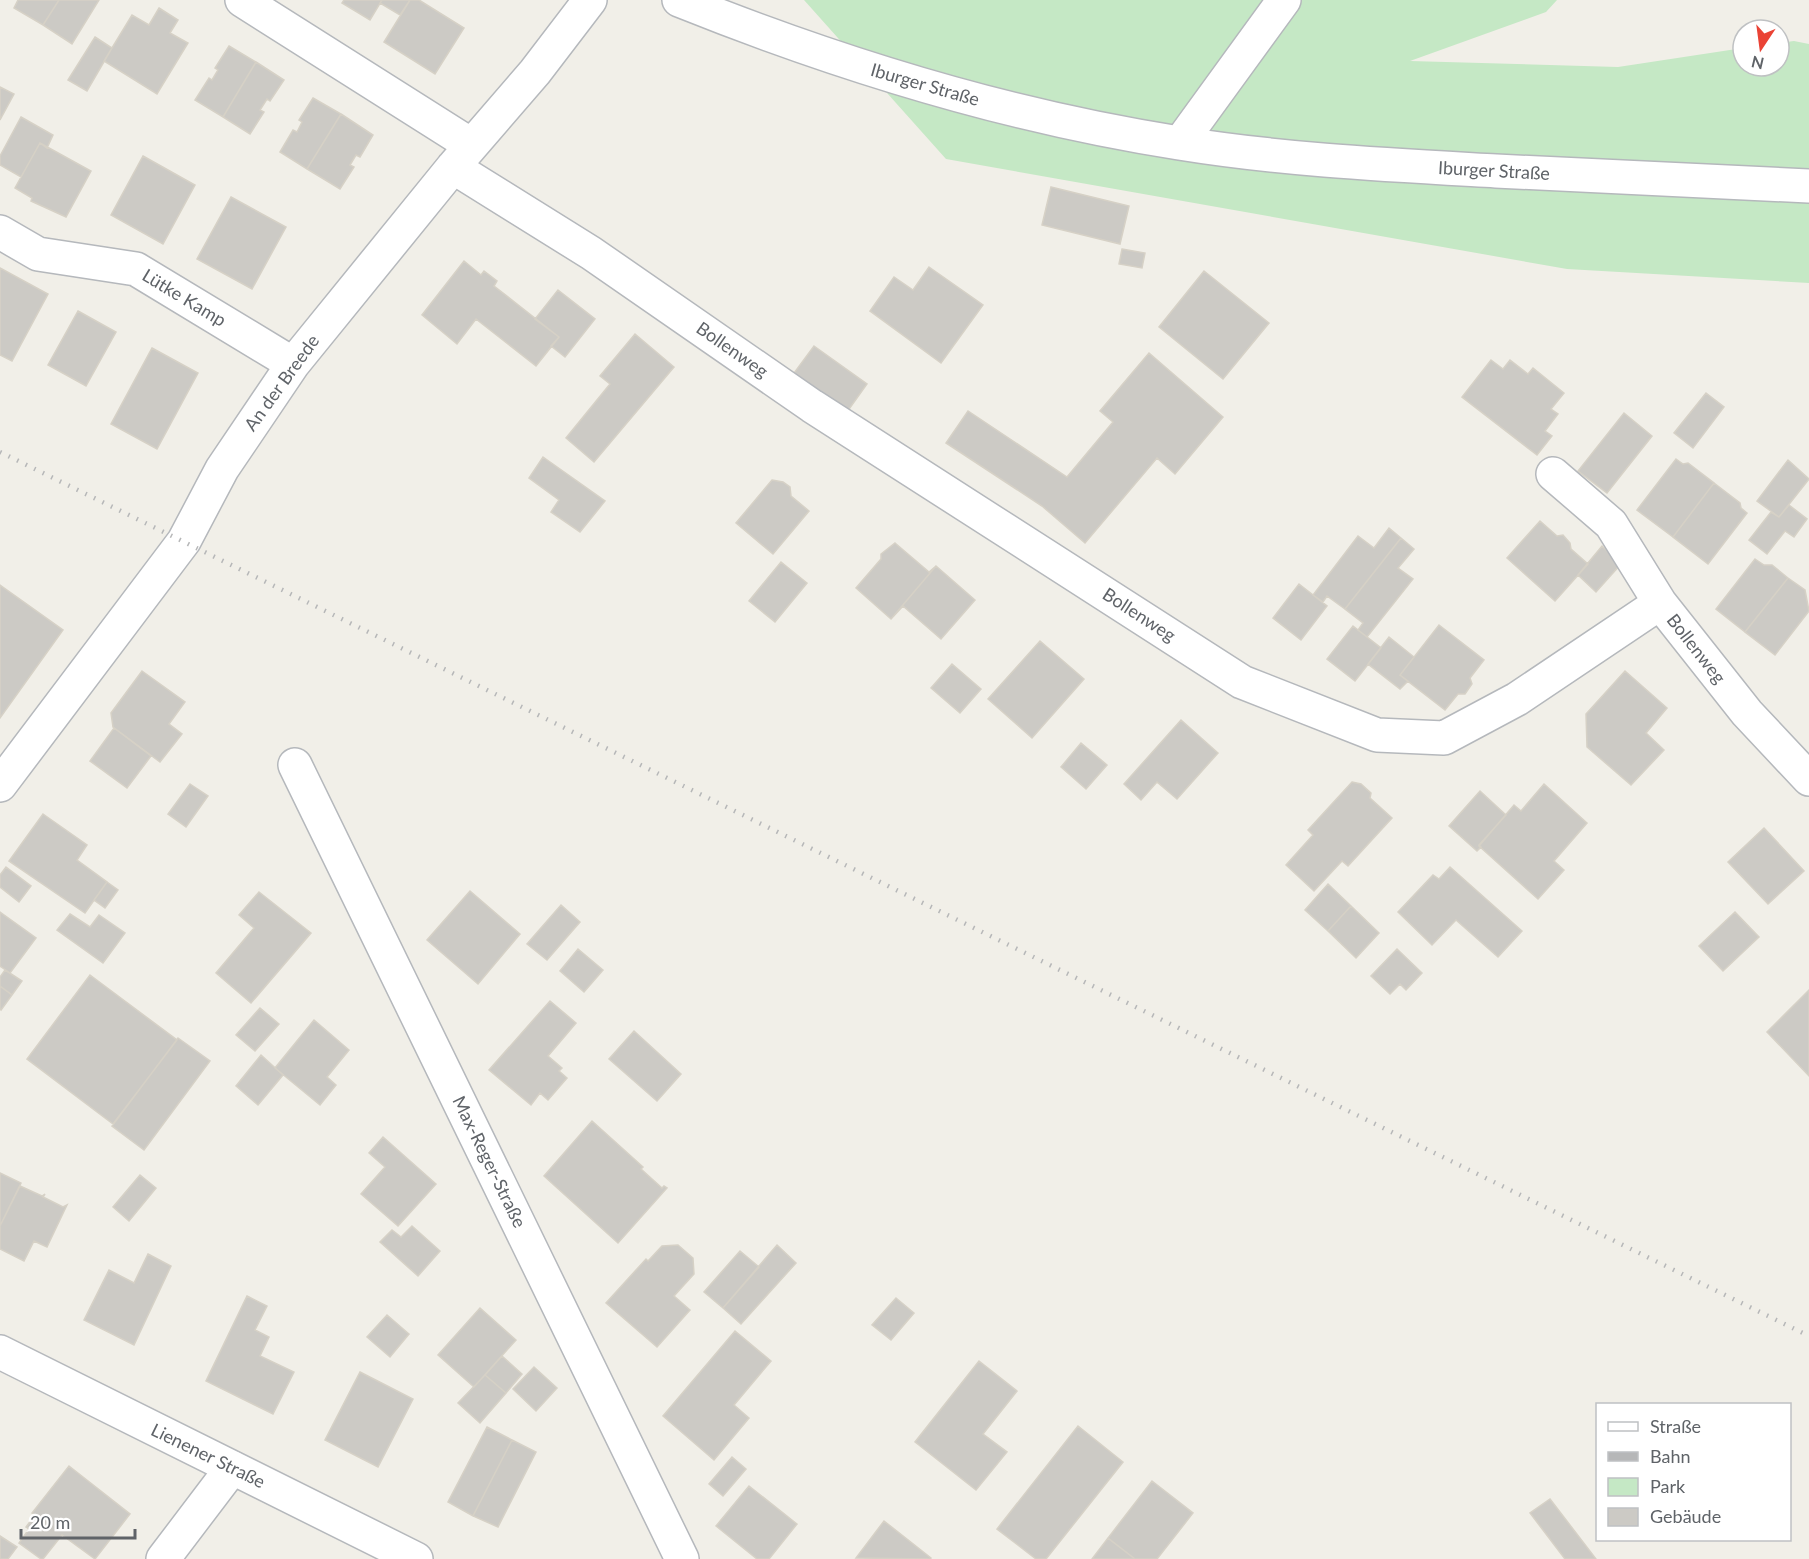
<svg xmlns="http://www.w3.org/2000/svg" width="1809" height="1559" viewBox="0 0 1809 1559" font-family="Lato,sans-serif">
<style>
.green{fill:#c5e8c5}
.building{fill:#cccac5;stroke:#d6d1c6;stroke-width:1.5}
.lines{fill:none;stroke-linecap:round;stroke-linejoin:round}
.minor-casing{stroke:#b5b8bc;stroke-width:36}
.tertiary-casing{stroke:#b5b8bc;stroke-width:36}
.minor{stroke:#fff;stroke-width:33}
.tertiary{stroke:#fff;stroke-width:33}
.rail{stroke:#b6b7b8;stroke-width:4.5;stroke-dasharray:1.5 8;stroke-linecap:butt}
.labels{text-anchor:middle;stroke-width:4.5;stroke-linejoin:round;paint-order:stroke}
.street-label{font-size:18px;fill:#5f6368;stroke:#fff}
</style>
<rect width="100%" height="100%" fill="#f1efe8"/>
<path class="green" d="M804,0H1557L1546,12L1410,61L1618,67L1743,48V66H1779V43L1794,41L1809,44V283L1567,269L946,159Z"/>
<path class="building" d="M18,0H59L43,25L14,8Z
M59,0H99L72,44L43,25Z
M344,0H382L370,20L342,3Z
M382,0H410L400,15L380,3Z
M410,0H419L464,28L435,74L384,42Z
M159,8L178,20L170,33L188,43L157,94L104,61L132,15L149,25Z
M95,37L112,48L87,91L68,80Z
M229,46L256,62L223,117L195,100L209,78L212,80L218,70L215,68Z
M256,62L284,80L270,101L267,99L260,110L264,112L250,134L223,117Z
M0,87L14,94L0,120Z
M313,98L341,114L307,169L280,152L293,130L297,132L302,122L299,120Z
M341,114L373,135L360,157L356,155L350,165L354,167L340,189L307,169Z
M21,117L53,135L47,148L40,143L21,177L0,165V156Z
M40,143L91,171L66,217L31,201L32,198L15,188Z
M143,156L195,185L163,244L111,215Z
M1051,187L1129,206L1120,244L1042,225Z
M231,197L286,227L252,289L197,259Z
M1122,249L1145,253L1142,268L1119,264Z
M464,261L481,275L484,271L497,281L494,286L559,337L536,366L476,319L457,344L422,315Z
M929,267L983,305L941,363L870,311L894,277L913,290Z
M0,268L48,294L12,361L0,355Z
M1204,271L1269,323L1223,379L1159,327Z
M558,290L595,319L565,357L551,346L559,337L535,319Z
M78,311L116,332L86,386L48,365Z
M635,334L674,367L594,462L566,438L610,384L600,376Z
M814,346L867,384L847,412L794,373Z
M152,348L198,373L157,449L111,424Z
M1149,353L1223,417L1175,474L1157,458L1085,543L1042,506L946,443L968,411L1067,477L1113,422L1100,411Z
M1491,360L1503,369L1510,360L1528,374L1533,368L1564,393L1551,409L1558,414L1545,431L1552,436L1537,455L1462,397Z
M1706,393L1724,407L1693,448L1674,433Z
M1624,413L1652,436L1607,493L1578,471Z
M543,457L605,501L580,532L551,512L559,500L529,478Z
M1676,459L1683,464L1688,463L1714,483L1673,537L1637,510Z
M1788,460L1809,479L1779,517L1757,501Z
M772,480L783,482L790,487L791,496L809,511L773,554L736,523Z
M1714,483L1740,503L1741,508L1747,513L1708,564L1673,537Z
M1789,505L1807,519L1794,537L1785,531L1767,554L1749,540L1771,512L1779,517Z
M1540,521L1557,536L1563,535L1570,543L1571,549L1588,564L1555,601L1507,558Z
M1389,528L1401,538L1345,609L1327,596L1323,602L1313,595L1358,536L1374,548Z
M1401,538L1414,549L1398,568L1413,579L1367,637L1358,630L1363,623L1345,609Z
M895,543L929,572L936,566L891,619L856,588L881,559V554Z
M1602,546L1621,564L1596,592L1578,575Z
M1755,559L1764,565H1772L1788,578L1745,632L1716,609Z
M781,562L807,583L775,622L749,601Z
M936,566L975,600L941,639L903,606L891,619Z
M1788,578L1805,590L1809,611L1775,655L1745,632Z
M1299,584L1327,606L1301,640L1273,618Z
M0,585L63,630L0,718Z
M1439,625L1484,660L1470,678L1472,684L1465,694H1458L1445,710L1400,675Z
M1353,626L1381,648L1355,681L1327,659Z
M1389,637L1414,657L1400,675L1408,681L1400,689L1368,664Z
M1040,641L1084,679L1032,738L988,699Z
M952,664L981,689L960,713L931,688Z
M142,671L185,702L169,724L182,734L160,762L113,727L111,713Z
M1625,671L1667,708L1646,733L1664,750L1631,785L1587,747L1586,714Z
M1181,720L1218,753L1177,799L1157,782L1141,800L1124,784Z
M114,728L151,756L127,788L90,761Z
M1081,743L1107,765L1086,789L1061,767Z
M1352,782L1361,784L1371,793L1370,798L1392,818L1348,866L1342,861L1314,891L1286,865L1313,835L1308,830Z
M190,784L208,796L186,827L168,814Z
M1544,784L1587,823L1554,861L1564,870L1538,899L1479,846L1514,805L1521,811Z
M1480,791L1506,815L1479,845L1481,847L1477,851L1449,826Z
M43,814L87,845L77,860L107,882L85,913L9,861Z
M1764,828L1804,871L1768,904L1728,862Z
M6,867L31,886L19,902L0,887V875Z
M1450,867L1522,931L1498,957L1456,920L1432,945L1398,912L1433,875L1439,879Z
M107,882L118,890L105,908L94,900Z
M1328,884L1351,906L1328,931L1305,910Z
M470,891L520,934L478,984L427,940Z
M259,892L311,933L251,1003L216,973L254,928L239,915Z
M561,905L580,922L547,960L527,944Z
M1351,906L1379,933L1356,958L1328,931Z
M0,912L36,938L10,973L0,966Z
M1735,912L1759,937L1723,971L1699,946Z
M70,914L90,927L99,915L125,933L103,963L57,930Z
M578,949L603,970L584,992L560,971Z
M1397,949L1422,973L1406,990L1400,984L1390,994L1371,976Z
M5,970L22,981L12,995L0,986V977Z
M90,975L177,1040L113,1124L27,1059Z
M0,986L12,995L1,1010L0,1009Z
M1809,990V1076L1767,1032Z
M550,1001L576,1023L548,1056L562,1068L559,1071L567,1078L548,1100L540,1093L531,1105L489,1070Z
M260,1008L279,1024L255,1051L236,1035Z
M314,1020L349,1050L327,1077L336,1085L320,1105L275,1068Z
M634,1031L681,1074L657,1101L609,1059Z
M178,1038L210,1061L144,1150L112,1126Z
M261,1055L283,1075L258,1105L236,1086Z
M592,1121L643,1167L641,1169L662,1188L664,1186L667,1188L618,1243L544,1176Z
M383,1137L436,1184L398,1226L361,1194L385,1167L369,1153Z
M0,1173L21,1183L0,1226Z
M140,1175L156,1188L129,1221L113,1207Z
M20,1186L42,1196L45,1194L43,1197L63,1207L67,1205L47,1247L34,1241L24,1261L0,1249V1226Z
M412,1226L440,1251L418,1276L380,1242L392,1230L401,1237Z
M678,1245L693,1258L694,1274L674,1296L690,1310L657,1347L606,1303L646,1259L648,1261L662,1246Z
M777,1245L796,1263L741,1324L723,1308Z
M740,1251L759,1267L723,1308L704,1292Z
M148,1254L171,1266L134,1345L84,1320L109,1270L134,1283Z
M247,1296L267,1306L255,1330L269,1337L260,1356L294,1372L273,1414L206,1381Z
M896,1298L914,1313L891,1340L872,1325Z
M480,1308L516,1340L474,1387L438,1355Z
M387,1315L409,1334L390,1357L367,1337Z
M735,1331L771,1361L734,1405L749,1418L714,1460L663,1416Z
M502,1356L522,1374L506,1393L485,1375Z
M979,1361L1017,1391L983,1434L1007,1452L976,1490L915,1442Z
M534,1367L557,1388L536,1411L513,1389Z
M360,1372L413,1399L378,1467L325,1440Z
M485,1375L506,1393L480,1423L458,1403Z
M1078,1426L1123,1462L1046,1559H1036L997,1529Z
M487,1427L512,1440L473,1516L448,1502Z
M512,1440L536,1452L498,1527L473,1516Z
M732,1457L746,1469L723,1496L709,1484Z
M69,1466L130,1514L95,1559L62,1535L43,1559H41L19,1543L29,1529L26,1527L35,1515L32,1513Z
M1152,1481L1193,1513L1157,1559H1135L1108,1538Z
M749,1486L797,1524L769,1559H757L716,1526Z
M1550,1499L1596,1559H1565L1530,1513Z
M884,1521L931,1558L930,1559L856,1558Z
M0,1536L17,1547L8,1559H0Z
M1108,1538L1135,1559H1092Z"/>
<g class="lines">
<g class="minor-casing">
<path id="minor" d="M242,0L471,145
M679,0C841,65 1006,116 1179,143C1284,160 1390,165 1496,171C1601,176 1705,182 1809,186
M1180,143L1284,0
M453,167L591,253L812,406L1242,682L1377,735L1444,738L1517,699L1660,603L1747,713L1809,779
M0,232L38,254L136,269L293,364
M1553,474L1611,524L1660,603
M295,765L682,1559
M0,785L184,541L222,469L293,364L453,167L535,72L590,0
M163,1559L232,1468"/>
</g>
<g class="tertiary-casing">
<path id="tertiary" d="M0,1352L416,1559"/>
</g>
<use href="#minor" class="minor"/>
<use href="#tertiary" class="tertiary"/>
<path class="rail" d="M0,452L1809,1336"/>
</g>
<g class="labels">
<g class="street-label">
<text transform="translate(925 85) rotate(16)" y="6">Iburger Straße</text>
<text transform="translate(1494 171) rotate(3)" y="6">Iburger Straße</text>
<text transform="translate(184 298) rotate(31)" y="6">Lütke Kamp</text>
<text transform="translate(732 350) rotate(35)" y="6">Bollenweg</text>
<text transform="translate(282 383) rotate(-54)" y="6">An der Breede</text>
<text transform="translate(1139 615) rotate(33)" y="6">Bollenweg</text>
<text transform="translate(1696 649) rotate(52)" y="6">Bollenweg</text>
<text transform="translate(489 1162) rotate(64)" y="6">Max-Reger-Straße</text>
<text transform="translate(208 1456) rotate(26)" y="6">Lienener Straße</text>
</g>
</g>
<rect x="1596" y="1403" width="195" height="138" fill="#ffffff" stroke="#bfc1c3" stroke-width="1.5"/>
<rect x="1608" y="1422" width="30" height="9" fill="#ffffff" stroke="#bfc1c3" stroke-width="1.5"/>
<text x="1650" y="1433" font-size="18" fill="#5f6368">Straße</text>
<rect x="1608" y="1452" width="30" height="9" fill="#b6b7b8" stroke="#bfc1c3" stroke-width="1.5"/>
<text x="1650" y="1463" font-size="18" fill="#5f6368">Bahn</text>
<rect x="1608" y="1478" width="30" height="18" fill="#c5e8c5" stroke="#bfc1c3" stroke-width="1.5"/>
<text x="1650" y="1493" font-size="18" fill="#5f6368">Park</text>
<rect x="1608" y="1508" width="30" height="18" fill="#cccac5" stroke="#bfc1c3" stroke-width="1.5"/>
<text x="1650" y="1523" font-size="18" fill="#5f6368">Gebäude</text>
<g transform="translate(1761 48) rotate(193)"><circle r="28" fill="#ffffff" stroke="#bfc1c3" stroke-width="1.5"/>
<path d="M0-4.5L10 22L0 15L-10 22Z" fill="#ea4335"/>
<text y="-9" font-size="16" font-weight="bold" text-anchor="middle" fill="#5f6368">N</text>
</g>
<path d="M21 1529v9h114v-9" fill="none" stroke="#5f6368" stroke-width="3"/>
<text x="30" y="1529" font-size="18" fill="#5f6368" stroke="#ffffff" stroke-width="4.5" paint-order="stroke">20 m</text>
</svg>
